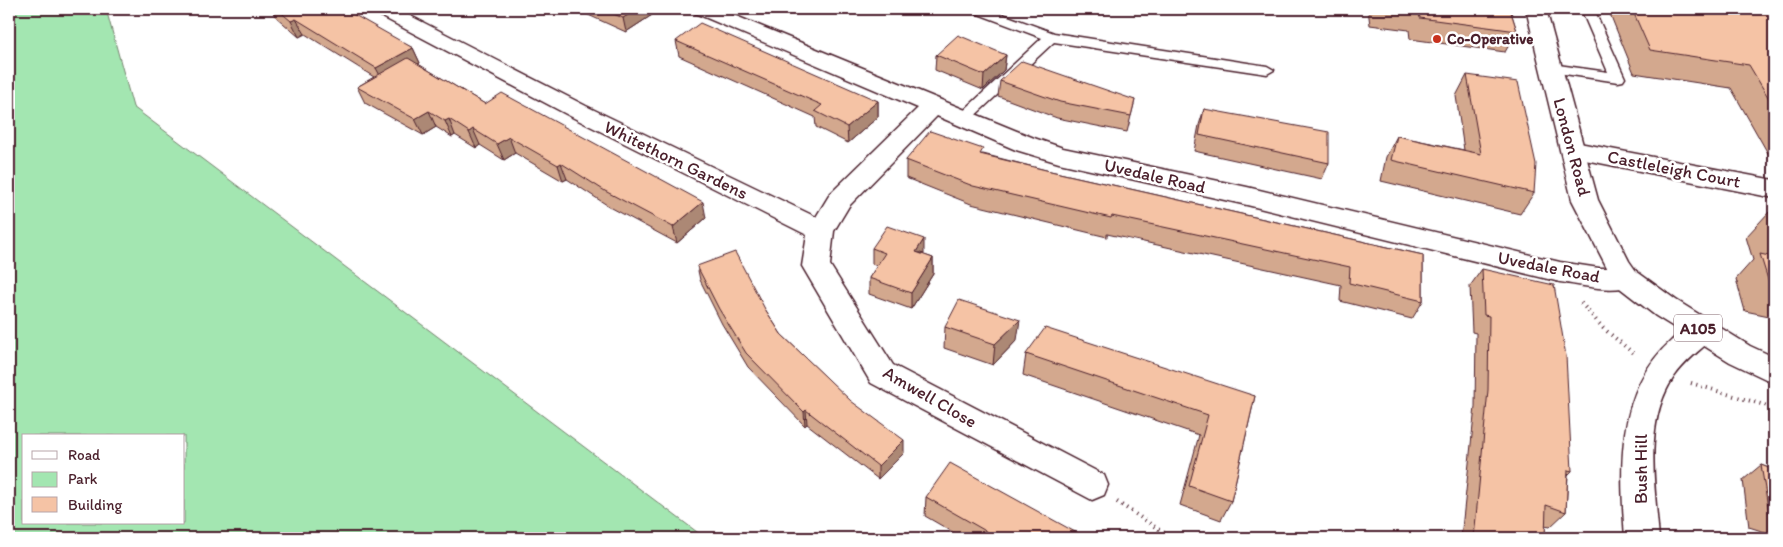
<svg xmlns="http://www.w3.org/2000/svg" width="1783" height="547" viewBox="0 0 1783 547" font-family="Itim,sans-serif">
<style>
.green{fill:#a3e6b1;stroke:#76826e;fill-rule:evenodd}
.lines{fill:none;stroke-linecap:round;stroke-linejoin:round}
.service-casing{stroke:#4a1f2b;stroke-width:3}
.minor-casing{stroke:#4a1f2b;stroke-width:3}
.tertiary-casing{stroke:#4a1f2b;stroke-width:3}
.primary-casing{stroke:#4a1f2b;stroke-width:3}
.path{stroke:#4a1f2b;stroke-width:4;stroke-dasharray:1 4.5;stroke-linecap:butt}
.service{fill:#fff;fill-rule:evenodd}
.minor{fill:#fff;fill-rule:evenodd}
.tertiary{fill:#fff;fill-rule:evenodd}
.primary{fill:#fff;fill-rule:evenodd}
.wall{fill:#d3a88e;stroke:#4a1f2b}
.shaded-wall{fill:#ac8874;stroke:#4a1f2b}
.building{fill:#f5c3a5;stroke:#4a1f2b}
.poi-dot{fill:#c8321e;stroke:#fff;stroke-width:2}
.labels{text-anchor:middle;stroke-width:5;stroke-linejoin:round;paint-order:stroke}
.far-poi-label{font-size:15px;font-weight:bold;fill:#4a1f2b;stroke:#fff;text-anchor:start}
.shield{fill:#fff;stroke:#80626b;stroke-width:1}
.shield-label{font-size:16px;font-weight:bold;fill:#4a1f2b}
.street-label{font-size:18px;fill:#4a1f2b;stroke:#fff}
</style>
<rect width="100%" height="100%" fill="#fff"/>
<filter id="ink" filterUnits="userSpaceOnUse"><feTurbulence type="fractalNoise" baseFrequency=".02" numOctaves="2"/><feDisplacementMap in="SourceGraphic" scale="10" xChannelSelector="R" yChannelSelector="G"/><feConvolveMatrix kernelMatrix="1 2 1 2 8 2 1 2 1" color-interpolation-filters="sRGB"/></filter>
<g filter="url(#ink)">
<path class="green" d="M9,9H106L133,107L705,538H9ZM24,436H184V523H24Z"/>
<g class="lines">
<g class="service-casing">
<path id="service" d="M972,9H989L1054,33L1267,66L1274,70L1267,74L1054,42L968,122L963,124L956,119L958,116L1042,38L973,12Z
M1581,9H1594L1625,78L1623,81L1618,82L1551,72L1544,68L1551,64L1608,72Z"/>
</g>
<g class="minor-casing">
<path id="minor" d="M372,9H397L586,106L816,217L830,194L918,108L695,13L692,9H719L1034,138L1063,148L1247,187L1560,262L1599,268H1626L1636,271L1640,278L1636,285C1611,293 1585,286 1560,282L1247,205L1059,163L1016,150L937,116L849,206L834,231L830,265L893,365L1104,475L1108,485L1104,495L1092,500L871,383L802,266L807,235L570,116L375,13Z
M1574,142L1774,180V198L1565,156L1562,150L1565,144Z"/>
</g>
<g class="tertiary-casing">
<path id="tertiary" d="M1702,320L1712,323L1716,331L1712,339C1699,351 1684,362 1674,377C1643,422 1655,487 1659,538H1625C1620,469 1615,391 1671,341C1681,332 1689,324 1702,320Z"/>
</g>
<g class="primary-casing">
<path id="primary" d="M1526,9H1546L1598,200L1629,261L1636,271L1676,300L1750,346L1774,357V383L1730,362L1656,316L1616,285L1572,200Z"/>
</g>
<path class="path" d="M1581,303L1603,328L1633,353
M1691,383L1774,408
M1117,502L1172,538"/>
<use href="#service" class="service"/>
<use href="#minor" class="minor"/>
<use href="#tertiary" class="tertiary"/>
<use href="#primary" class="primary"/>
</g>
<path class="wall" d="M271,9H332L334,10L413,48L420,63L418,64L485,104L706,218L677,243L610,207L567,179L563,181L515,153L504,160L480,145L476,148L455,135L452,137L436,127L423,135L365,103L357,87L374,77L305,34L299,37L275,16Z
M575,9H651L652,15L626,32Z
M1368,9H1510L1517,31L1505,52L1410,39L1409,30L1370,25Z
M1608,9H1774V164L1731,88L1634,73Z
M676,41L878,101V117L848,143L816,127L815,117L679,56Z
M936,55H1006L1004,70L983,90L935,70Z
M1467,75L1534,193L1520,214L1381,181L1386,157L1397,136L1464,150L1456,96Z
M1000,81L1135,100L1127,132L1057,118L998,96Z
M1204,109L1329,163L1322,179L1194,151L1199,125Z
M983,154L1046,170L1423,255V301L1412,319L1340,301L1341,285L1107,234V237L971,204L906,178V160Z
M1769,212L1774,213V317L1745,311L1736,279L1753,260L1746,237Z
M872,248L924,255L933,258V274L911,309L869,294V278L877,266L872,264Z
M697,266L765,309L781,334L904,453L878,479L807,424L805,426L748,367L722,324L700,280Z
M1482,269L1572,471L1568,475L1566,512L1550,527L1545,526V538H1461L1475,407L1476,333L1472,332L1470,286Z
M945,327L1017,340L993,365L944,348Z
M1026,354L1255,396L1231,501L1221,520L1180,505L1199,435L1023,375Z
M1761,465L1774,470V535L1749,527L1743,480Z
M926,497L1086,538H963L925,516Z"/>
<path class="shaded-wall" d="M637,9H651L652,15L626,32L623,18Z
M296,19L305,34L299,37L291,21Z
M413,48L420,63L384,83L376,68Z
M1006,55L1004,70L983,90L984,75Z
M878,101V117L848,143L847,127Z
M429,111L436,127L423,135L415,119Z
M449,119L455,135L452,137L445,121Z
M473,129L480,145L476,148L469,132Z
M509,137L515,153L504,160L497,144Z
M561,163L567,179L563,181L558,165Z
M703,202L706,218L677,243L673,227Z
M924,239V254L916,252Z
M933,258V274L911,309V293Z
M1020,320L1017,340L993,365L995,344Z
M806,410L807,424L805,426L804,412Z
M904,440V453L878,479V466Z"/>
<path class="building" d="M277,9H332L334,10L337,9H344L413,48L376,68L296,19L291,21Z
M602,9H637L623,18Z
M1418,9H1510L1517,31L1420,18Z
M1632,9H1774V107L1749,65L1650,50Z
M700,23L878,101L847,127L815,111L822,105L676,41Z
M958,35L1006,55L984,75L936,55Z
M408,58L485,104L502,93L703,202L673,227L605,191L561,163L558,165L509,137L497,144L473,129L469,132L449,119L445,121L429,111L415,119L357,87Z
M1022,61L1135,100L1131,116L1060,102L1000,81Z
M1467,75L1518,82L1536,164L1534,193L1391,160L1397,136L1481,154Z
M1204,109L1329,132V163L1199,135Z
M930,131L983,149L980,154L1046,170L1423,255V301L1349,283L1350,267L1112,216L1111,218L973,186L906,160Z
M1769,212L1774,213V226Z
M887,226L924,239L916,252L933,258L911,293L869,278L885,253L872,248Z
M735,252L765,309L781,334L851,401L904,440L878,466L806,410L804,412L746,353L719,309L697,266Z
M1760,254L1774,257V287L1770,286Z
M1482,269L1554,285L1566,356L1572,471L1568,470L1566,512L1546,505L1545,538H1474L1488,390L1489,316L1484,315Z
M959,300L1020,320L995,344L945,327Z
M1045,328L1255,396L1231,501L1189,486L1208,415L1026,354Z
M950,463L1086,538H998L926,497Z
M1761,465L1774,470V514L1769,513Z"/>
</g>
<circle class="poi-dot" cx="1437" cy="39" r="5"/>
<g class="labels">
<g class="far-poi-label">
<text x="1447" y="44">Co-Operative</text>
</g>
<rect class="shield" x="1674" y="314.5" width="48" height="27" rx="4"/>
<g class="shield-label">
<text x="1698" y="334">A105</text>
</g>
<g class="street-label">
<text transform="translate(1572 147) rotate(75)" y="6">London Road</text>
<text transform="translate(676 160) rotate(26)" y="6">Whitethorn Gardens</text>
<text transform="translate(1674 169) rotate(11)" y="6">Castleleigh Court</text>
<text transform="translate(1155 176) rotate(13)" y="6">Uvedale Road</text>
<text transform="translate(1549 267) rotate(11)" y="6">Uvedale Road</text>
<text transform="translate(930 397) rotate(30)" y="6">Amwell Close</text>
<text transform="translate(1641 469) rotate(-90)" y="6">Bush Hill</text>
</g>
</g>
<rect width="1783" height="547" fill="none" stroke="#fff" stroke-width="30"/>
<rect x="15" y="15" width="1753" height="517" fill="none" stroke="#4a1f2b" stroke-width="2" filter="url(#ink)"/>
<rect x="22" y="434" width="162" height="90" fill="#ffffff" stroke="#b7a5aa"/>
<rect x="32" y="451" width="25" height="8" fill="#ffffff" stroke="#b7a5aa"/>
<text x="68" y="460" font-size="15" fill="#4a1f2b">Road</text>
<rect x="32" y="472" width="25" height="15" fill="#a3e6b1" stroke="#b7a5aa"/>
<text x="68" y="484" font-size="15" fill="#4a1f2b">Park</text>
<rect x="32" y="497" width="25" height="15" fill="#f5c3a5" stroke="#b7a5aa"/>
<text x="68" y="510" font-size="15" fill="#4a1f2b">Building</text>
</svg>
